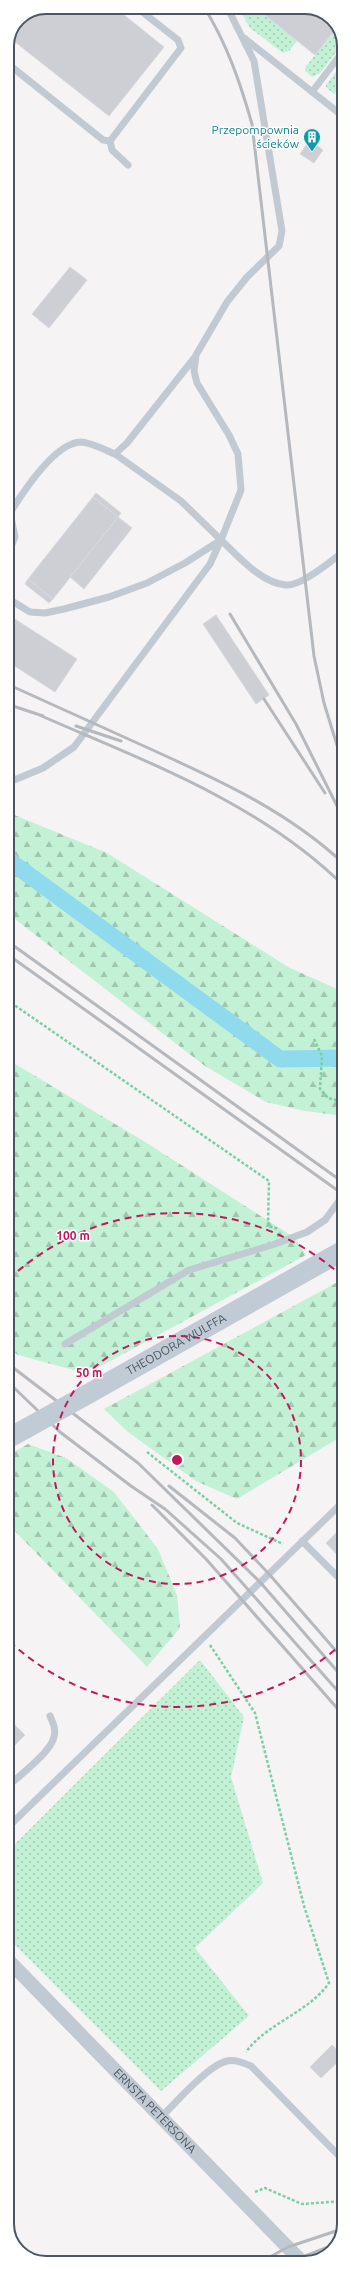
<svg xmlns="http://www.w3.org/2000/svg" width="351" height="2270" viewBox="0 0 351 2270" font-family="Ubuntu,sans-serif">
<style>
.grass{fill:url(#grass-dots)}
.forest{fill:url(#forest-firs)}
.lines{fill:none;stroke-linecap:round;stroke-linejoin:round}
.canal{stroke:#90daee;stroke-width:17}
.building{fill:#cdcfd5;stroke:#d7d9de}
.path{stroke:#7ad0a6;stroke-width:2.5;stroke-dasharray:3 2;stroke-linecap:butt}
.lane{stroke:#c1cad2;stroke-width:7}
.street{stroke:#c1cad2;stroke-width:14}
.secondary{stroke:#c1cbd6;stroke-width:20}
.rail{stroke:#b5b8bd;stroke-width:3}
.lane-bridge{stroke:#c1cad2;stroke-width:7}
.secondary-bridge{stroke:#c1cbd6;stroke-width:20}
.ring{fill:none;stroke:#c2185b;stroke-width:2;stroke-dasharray:7 5}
.labels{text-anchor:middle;stroke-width:3;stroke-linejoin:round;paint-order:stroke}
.culture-label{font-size:12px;fill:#0d838f;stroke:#fff;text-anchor:end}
.street-label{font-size:12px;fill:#4a5661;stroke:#fff}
.rim{fill:none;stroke:#4a5661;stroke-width:2}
.centre{fill:#c2185b;stroke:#fff;stroke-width:2}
.ring-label{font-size:12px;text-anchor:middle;font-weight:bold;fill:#c2185b;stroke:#fff;stroke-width:3;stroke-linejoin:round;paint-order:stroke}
</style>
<defs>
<pattern id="grass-dots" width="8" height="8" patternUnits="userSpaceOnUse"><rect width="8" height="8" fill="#c3f1d5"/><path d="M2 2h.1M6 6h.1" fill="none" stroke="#a0c6b0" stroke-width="1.8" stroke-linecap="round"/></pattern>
<pattern id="forest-firs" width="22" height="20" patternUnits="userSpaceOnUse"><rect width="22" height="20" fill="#c3f1d5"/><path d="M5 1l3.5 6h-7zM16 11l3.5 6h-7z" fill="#a0c6b0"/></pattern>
</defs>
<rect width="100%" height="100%" fill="#f5f3f3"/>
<path class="grass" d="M244,7H255L297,41L289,51L283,53L250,28L241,12Z
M337,27L344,42L320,73L312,77L305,71V68Z
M344,61V82L334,94L326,87V85Z
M200,1660L244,1717L231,1777L263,1883L195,1948L249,2016L161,2091L7,1937V1852Z"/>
<path class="forest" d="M7,812L107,853L290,968L344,992V1116L305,1111L266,1102L205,1066L7,913Z
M7,1059L150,1145L295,1238L306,1255L101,1366L77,1371L18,1355L7,1347Z
M336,1283H344V1431L334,1441L237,1499L196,1481L128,1432L104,1409Z
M28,1444L66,1458L114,1492L158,1549L177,1595L180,1628L147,1667L7,1523V1456Z"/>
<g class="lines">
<path class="canal" d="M7,859L280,1059L344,1058"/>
</g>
<path class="building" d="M46,7H114L164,47L109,116L10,38L19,18Z
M255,7H310L318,12L337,27L315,55Z
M310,140L323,150L314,163L300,154Z
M70,267L87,280L49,328L32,314Z
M96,493L121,513L118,517L93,497Z
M93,497L118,517L53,599L28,579Z
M118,517L132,528L84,589L70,577Z
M28,579L53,599L49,603L25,584Z
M7,614L77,659L55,692L7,661Z
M216,615L269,695L256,704L203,624Z
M344,1525V1562L326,1543Z
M7,1717L25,1735L7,1753Z
M332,2045L344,2056L321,2078L310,2067Z"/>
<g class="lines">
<path class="path" d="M7,1000L269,1181L268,1226L279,1229
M314,1039L322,1056L320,1089L328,1098L344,1102
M147,1452L237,1523L283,1544
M210,1645L255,1713L304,1906L329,1983C308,2013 267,2023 246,2052
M255,2192L265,2188L302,2204L344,2201"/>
<path class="lane" d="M227,7L254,61L282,231L279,246L247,277L227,302L196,355L194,371L197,383L229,435L238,454L241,490L221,540C238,556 261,583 286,585C300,587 333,560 344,551
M244,38L344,117
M7,63L103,140L110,141L181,48L178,40L136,7
M312,92L344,50
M110,141L112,150L128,165
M7,556L15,537L10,513C23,492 54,444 80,442C91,442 105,450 115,454L127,443L195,357
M7,598L30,612L45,613L64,609L109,597L147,583L185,563L221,540
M7,783L43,768L74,747L210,564L221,540L181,501L115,454
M65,1344L189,1270L272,1245L307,1232L325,1220
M302,1541L344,1583
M7,1787C19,1776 51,1752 54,1737C56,1729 53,1723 50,1716
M7,1828L344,1501
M161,2117C176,2103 208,2065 227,2061C235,2059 244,2063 251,2066L344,2161"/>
<path class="street" id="s1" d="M7,1959L303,2263"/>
<g class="secondary">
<path id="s2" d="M88,1394L344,1250"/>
<path d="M7,1439L27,1428"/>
</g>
<path class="rail" d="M204,7C227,44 240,82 252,124L314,656L324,703L344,768
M230,614L296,724L344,820
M7,684C57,707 107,729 157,752C223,782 290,813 344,864
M264,699L325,793
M7,704L43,716
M37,714C144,761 259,802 344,886
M76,726L121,741
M7,941L344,1183
M7,954L344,1195
M7,1363L138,1463L260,1582L344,1679
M7,1381L60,1432L131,1486L165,1509L221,1559L344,1698
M169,1486L235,1538L269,1574L344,1660
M152,1505L206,1559L344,1716
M259,2263L288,2247L342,2229
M287,2263L336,2244"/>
<path class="lane-bridge" d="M325,1220L344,1194"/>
<path class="secondary-bridge" d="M27,1428L88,1394"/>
</g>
<g class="ring">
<circle cx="177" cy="1460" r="124"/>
<path d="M344 1642A247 247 0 0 1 9 1641M9 1279A247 247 0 0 1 342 1276"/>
</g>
<defs>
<g id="building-pin" transform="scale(0.9)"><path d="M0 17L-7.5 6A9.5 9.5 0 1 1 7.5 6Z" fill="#0f9aa8" stroke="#fff"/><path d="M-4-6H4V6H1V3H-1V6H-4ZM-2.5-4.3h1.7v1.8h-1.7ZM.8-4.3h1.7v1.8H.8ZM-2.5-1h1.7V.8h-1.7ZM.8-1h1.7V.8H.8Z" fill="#fff"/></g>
</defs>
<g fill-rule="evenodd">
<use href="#building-pin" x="312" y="137"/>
</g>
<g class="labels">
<g class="culture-label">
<text x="299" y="134">Przepompownia<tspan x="299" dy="14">ścieków</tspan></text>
</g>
<g class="street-label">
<text dy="4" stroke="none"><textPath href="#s2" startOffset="101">THEODORA WULFFA</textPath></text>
<text dy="4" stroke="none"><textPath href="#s1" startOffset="212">ERNSTA PETERSONA</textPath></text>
</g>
</g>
<path d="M0 0H351V2270H0ZM46 14H305A32 32 0 0 1 337 46V2224A32 32 0 0 1 305 2256H46A32 32 0 0 1 14 2224V46A32 32 0 0 1 46 14Z" fill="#fff" fill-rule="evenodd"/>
<path class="rim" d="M46 14H305A32 32 0 0 1 337 46V2224A32 32 0 0 1 305 2256H46A32 32 0 0 1 14 2224V46A32 32 0 0 1 46 14Z"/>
<circle cx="177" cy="1460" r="6" class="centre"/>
<g class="ring-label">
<text x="73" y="1240">100 m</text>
<text x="89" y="1377">50 m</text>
</g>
</svg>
